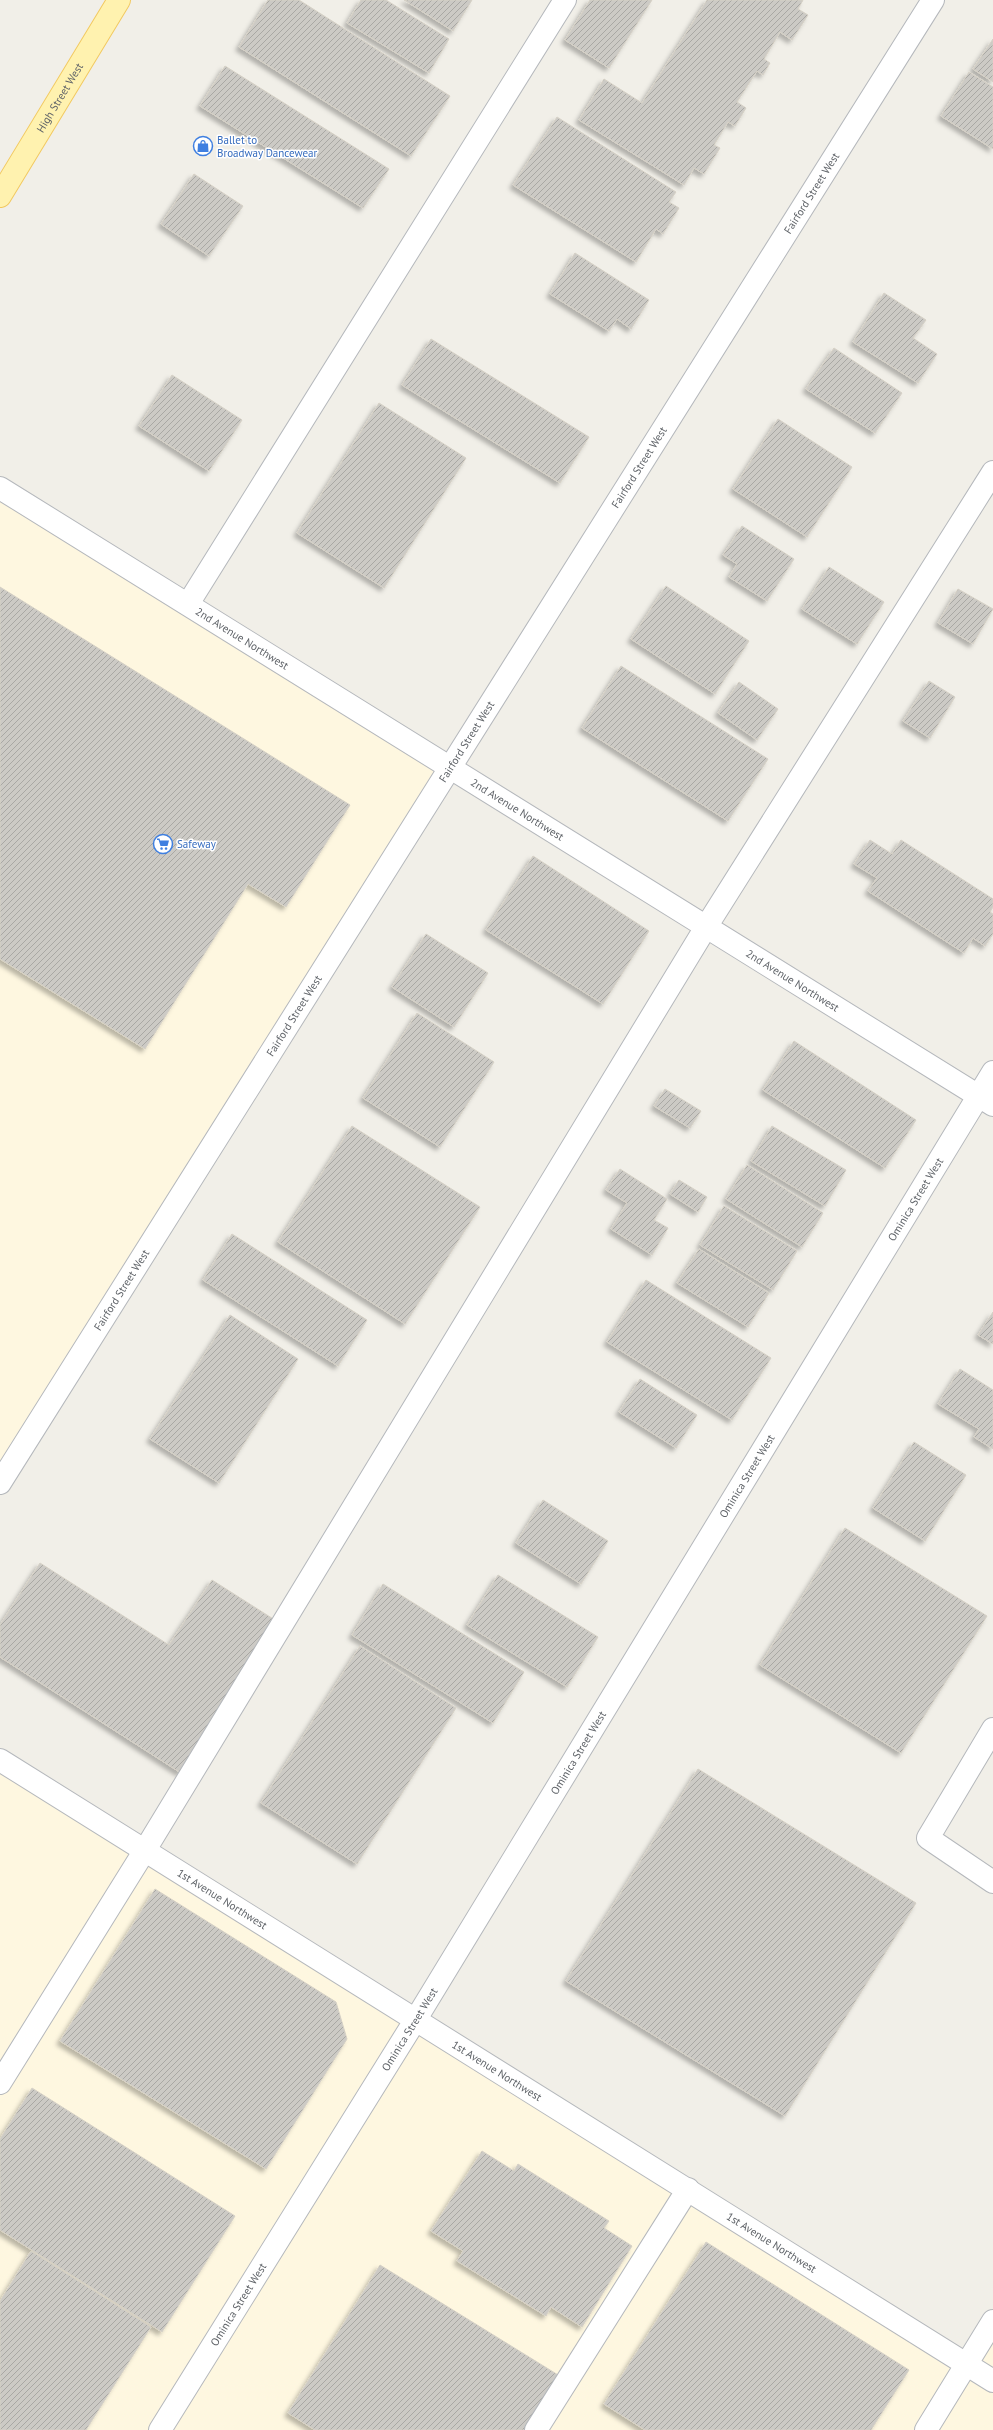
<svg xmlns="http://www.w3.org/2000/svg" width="993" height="2430" viewBox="0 0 993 2430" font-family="'PT Sans',sans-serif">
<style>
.commercial{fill:#fef7e0}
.building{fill:url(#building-hatch);stroke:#d6d1c6;filter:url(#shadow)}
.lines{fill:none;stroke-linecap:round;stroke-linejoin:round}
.minor-casing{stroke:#b5b8bc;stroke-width:24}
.major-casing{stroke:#f2c960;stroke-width:24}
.minor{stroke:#fff;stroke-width:22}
.major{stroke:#fff2af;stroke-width:22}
.labels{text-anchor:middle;stroke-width:3;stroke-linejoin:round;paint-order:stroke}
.street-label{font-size:11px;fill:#5f6368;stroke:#fff}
.shop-label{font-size:11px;fill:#366cbe;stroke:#fff;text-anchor:start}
</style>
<defs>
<pattern id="building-hatch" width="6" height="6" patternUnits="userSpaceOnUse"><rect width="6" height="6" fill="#cccac5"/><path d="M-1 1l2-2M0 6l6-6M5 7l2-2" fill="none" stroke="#a9a8a4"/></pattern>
<filter id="shadow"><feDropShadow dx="-3.5" dy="3.5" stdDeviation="2" flood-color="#0004"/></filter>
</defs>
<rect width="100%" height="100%" fill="#f1efe8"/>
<path class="commercial" d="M0,488L451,768L0,1483Z
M0,1760L966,2365L993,2321V2430H0Z"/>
<path class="building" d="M268,0H299L450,96L411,156L239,47Z
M361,0H386L449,39L429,73L347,23Z
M404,0H472L453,31Z
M590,0H652L609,68L565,40Z
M707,0H803L798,9L808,15L792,40L780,32L764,59L770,63L763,75L757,71L737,102L746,108L735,126L728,122L714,145L720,148L704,174L694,168L684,185L579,120L604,79L642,103Z
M993,39V82L973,69Z
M225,66L389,169L363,208L200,106Z
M969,72L993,87V149L941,116Z
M557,117L676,192L669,202L679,208L663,234L656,229L636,262L513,185Z
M194,174L243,206L209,256L161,224Z
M575,253L649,300L631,329L617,319L609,331L550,294Z
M884,293L926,320L913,338L937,354L918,383L853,342Z
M431,339L589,437L560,483L402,385Z
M834,348L902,393L875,433L806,389Z
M172,375L242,420L209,471L139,426Z
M379,403L466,458L384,588L297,533Z
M778,419L852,467L807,537L733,489Z
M742,526L794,559L767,601L729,577L737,564L723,555Z
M829,567L884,602L857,644L802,609Z
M666,586L749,641L715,694L631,639Z
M0,587L350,805L286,907L248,884L145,1049L0,959Z
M958,589L993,609L973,644L938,623Z
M621,666L768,759L728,821L582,728Z
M929,681L955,697L930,738L903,721Z
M739,682L778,709L757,740L718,713Z
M870,840L892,854L901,840L993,899V907L990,912L993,914V934L985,946L973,938L964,953L868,891L877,878L854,864Z
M533,856L649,931L603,1004L486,930Z
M426,934L488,973L454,1027L392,987Z
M417,1013L494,1062L440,1147L363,1098Z
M794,1041L916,1120L885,1168L763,1090Z
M665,1089L701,1111L690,1128L654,1106Z
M352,1126L480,1207L405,1324L278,1242Z
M772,1126L846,1170L825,1206L751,1161Z
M747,1165L823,1213L802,1247L726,1199Z
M620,1169L667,1199L654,1220L668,1228L652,1255L611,1229L627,1203L606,1190Z
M679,1180L707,1197L698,1212L670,1194Z
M724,1206L797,1251L773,1290L700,1245Z
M232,1234L367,1320L338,1366L203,1280Z
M699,1249L769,1293L748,1327L677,1283Z
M646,1280L771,1358L732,1420L607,1342Z
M993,1312V1344L978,1335Z
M230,1315L298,1359L219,1483L150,1439Z
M960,1369L993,1390V1449L974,1437L979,1429L938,1404Z
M640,1379L697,1415L676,1448L619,1412Z
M914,1442L966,1475L925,1541L873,1508Z
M543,1500L608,1541L581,1584L516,1543Z
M845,1528L987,1616L901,1753L760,1665Z
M40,1563L169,1645L212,1580L278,1622L181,1773L0,1657V1625Z
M498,1575L598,1637L567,1687L467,1625Z
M383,1584L524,1672L493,1723L352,1635Z
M360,1646L456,1708L357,1864L261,1803Z
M698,1769L916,1903L785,2116L566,1981Z
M155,1889L336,2002L347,2039L266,2169L60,2041Z
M32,2088L235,2216L162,2332L0,2230V2139Z
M482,2151L514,2171L518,2164L609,2221L604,2228L632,2246L582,2327L551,2307L546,2316L457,2261L463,2251L431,2231Z
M706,2242L909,2370L871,2430H645L604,2404Z
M31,2251L151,2327L86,2430H0V2301Z
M380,2265L563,2378L531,2430H315L288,2413Z"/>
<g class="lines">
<g class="minor-casing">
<g id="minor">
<path id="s1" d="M0,488L993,1105"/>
<path d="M188,604L565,0"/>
<path id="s2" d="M0,1483L933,0"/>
<path d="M993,1729L928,1838L993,1882"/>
<path id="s3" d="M0,1760L993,2381"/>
<path d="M0,2083L145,1850L706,927L993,472"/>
<path id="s4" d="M160,2430L416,2019L993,1072"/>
<path d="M536,2430L688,2189"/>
<path d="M926,2430L993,2321"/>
</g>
</g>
<g class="major-casing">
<g id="major">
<path id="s5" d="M0,196L119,0"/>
</g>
</g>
<use href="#minor" class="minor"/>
<use href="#major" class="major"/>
</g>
<defs>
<g id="shop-ring" transform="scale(1)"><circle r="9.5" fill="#fff" stroke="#3f7fe0" stroke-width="1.5"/><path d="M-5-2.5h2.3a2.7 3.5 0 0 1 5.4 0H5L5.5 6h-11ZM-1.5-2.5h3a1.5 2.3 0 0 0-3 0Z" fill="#3f7fe0"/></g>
<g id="supermarket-ring" transform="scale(1)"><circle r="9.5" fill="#fff" stroke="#3f7fe0" stroke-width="1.5"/><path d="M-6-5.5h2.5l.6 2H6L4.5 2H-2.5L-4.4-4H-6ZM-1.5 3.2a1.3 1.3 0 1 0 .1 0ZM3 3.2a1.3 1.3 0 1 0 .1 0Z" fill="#3f7fe0"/></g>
</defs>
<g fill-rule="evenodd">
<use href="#shop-ring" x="203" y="146"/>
<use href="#supermarket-ring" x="163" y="844"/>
</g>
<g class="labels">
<g class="street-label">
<text dy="4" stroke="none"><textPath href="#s5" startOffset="115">High Street West</textPath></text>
<text dy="4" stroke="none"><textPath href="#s2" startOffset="1524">Fairford Street West</textPath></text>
<text dy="4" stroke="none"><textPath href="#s2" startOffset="1200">Fairford Street West</textPath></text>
<text dy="4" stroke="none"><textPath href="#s1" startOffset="285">2nd Avenue Northwest</textPath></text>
<text dy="4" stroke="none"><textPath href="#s2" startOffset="876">Fairford Street West</textPath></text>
<text dy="4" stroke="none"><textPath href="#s1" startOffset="609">2nd Avenue Northwest</textPath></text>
<text dy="4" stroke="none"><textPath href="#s1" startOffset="933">2nd Avenue Northwest</textPath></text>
<text dy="4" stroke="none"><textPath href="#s2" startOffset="552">Fairford Street West</textPath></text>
<text dy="4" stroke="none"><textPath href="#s4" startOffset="1444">Ominica Street West</textPath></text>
<text dy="4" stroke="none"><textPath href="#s2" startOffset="228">Fairford Street West</textPath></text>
<text dy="4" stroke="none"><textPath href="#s4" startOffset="1120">Ominica Street West</textPath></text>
<text dy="4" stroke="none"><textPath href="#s4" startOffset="796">Ominica Street West</textPath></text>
<text dy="4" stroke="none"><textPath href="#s3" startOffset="262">1st Avenue Northwest</textPath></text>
<text dy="4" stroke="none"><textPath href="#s4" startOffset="472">Ominica Street West</textPath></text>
<text dy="4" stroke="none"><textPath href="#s3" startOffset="586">1st Avenue Northwest</textPath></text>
<text dy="4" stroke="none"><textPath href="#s3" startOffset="910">1st Avenue Northwest</textPath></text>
<text dy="4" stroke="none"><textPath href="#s4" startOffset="148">Ominica Street West</textPath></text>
</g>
<g class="shop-label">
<text x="217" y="144">Ballet to<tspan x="217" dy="13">Broadway Dancewear</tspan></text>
<text x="177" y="848">Safeway</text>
</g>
</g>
</svg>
